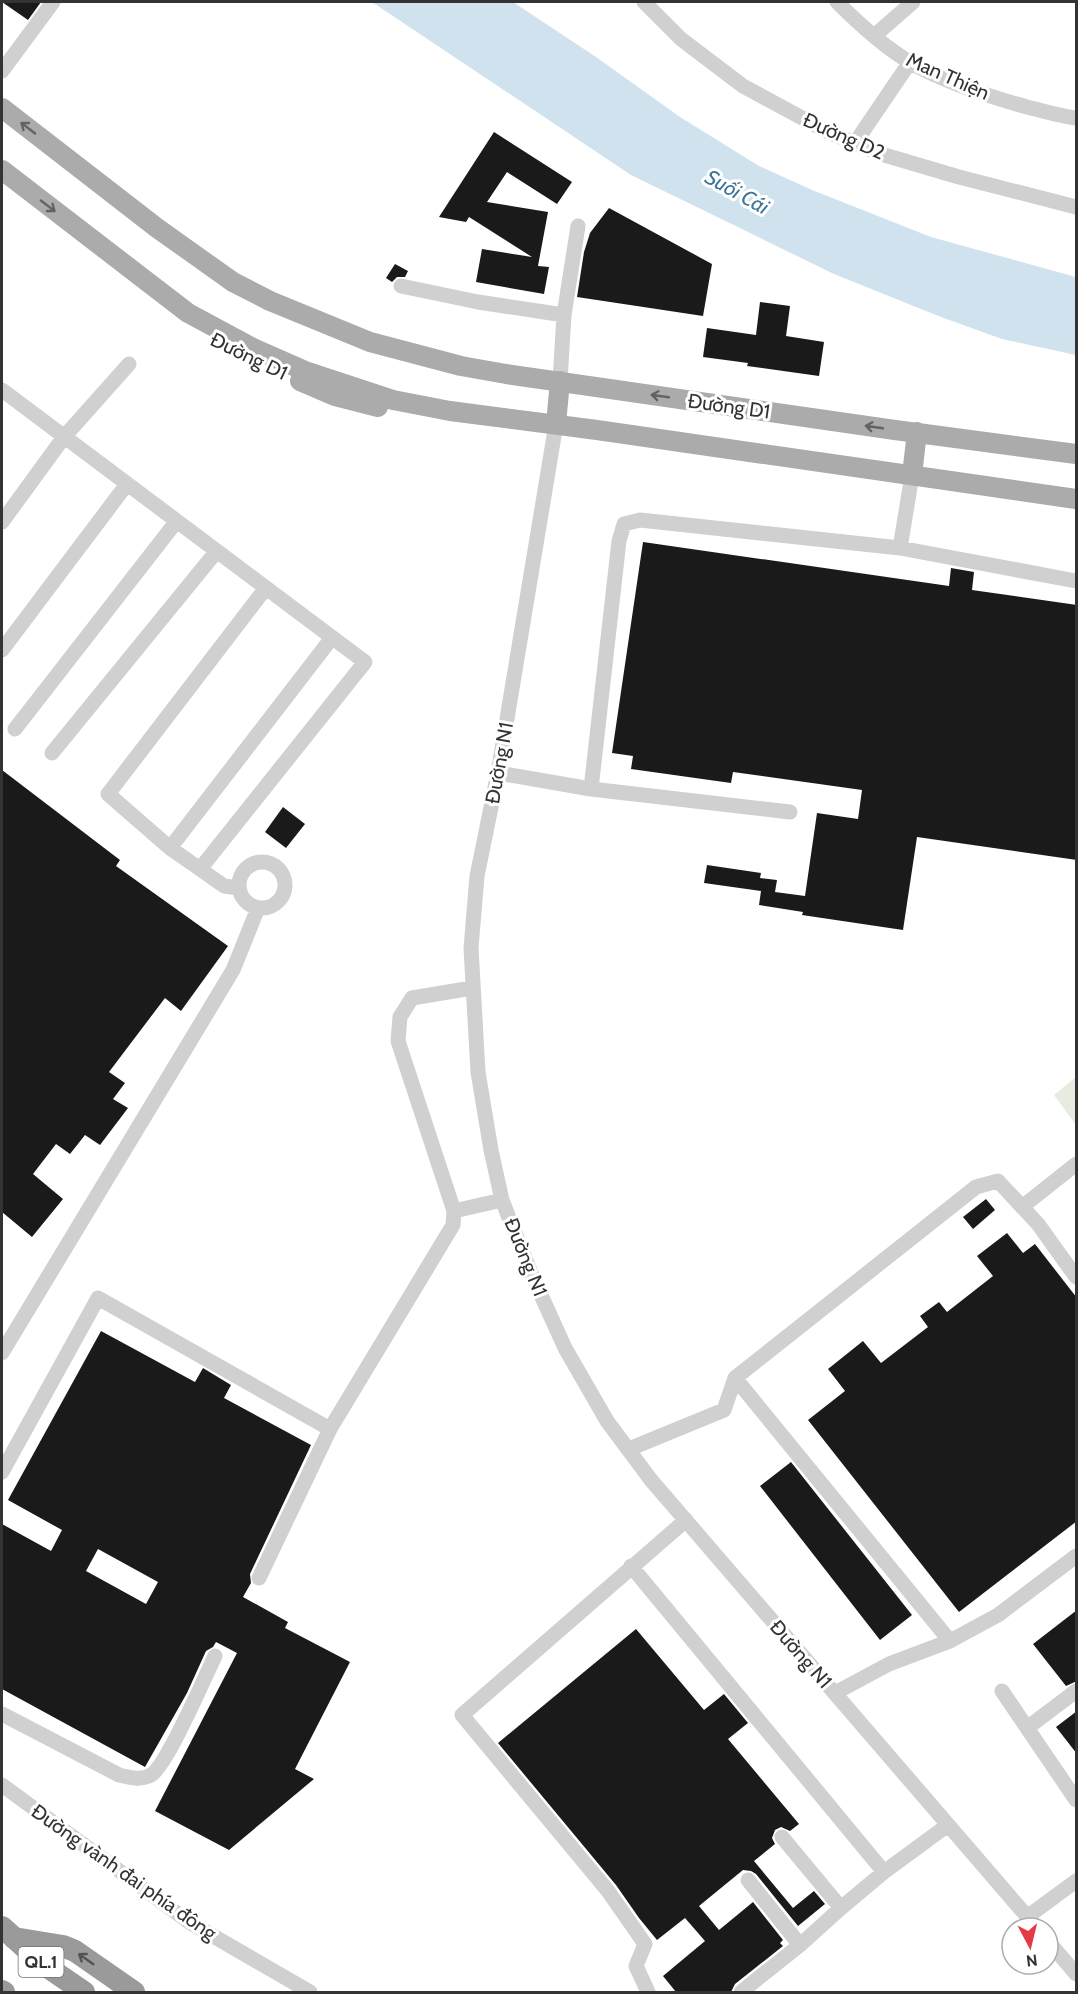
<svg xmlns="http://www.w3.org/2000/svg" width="1078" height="1994" viewBox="0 0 1078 1994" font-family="Cabin,sans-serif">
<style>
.green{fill:#e6ecdf}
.water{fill:#cfe2ee}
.building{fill:#1a1a1a;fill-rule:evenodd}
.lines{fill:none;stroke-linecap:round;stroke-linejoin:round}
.minor{stroke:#d0d0d0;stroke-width:15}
.major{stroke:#ababab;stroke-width:20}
.highway{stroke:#9a9a9a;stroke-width:22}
.oneway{stroke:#636363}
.oneway2{stroke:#525252}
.labels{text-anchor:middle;stroke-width:6;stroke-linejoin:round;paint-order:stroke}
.shield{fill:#fff;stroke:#707070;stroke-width:1.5}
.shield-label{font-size:18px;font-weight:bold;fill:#333}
.street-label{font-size:20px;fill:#333;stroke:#fff}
.water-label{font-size:21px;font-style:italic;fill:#3f7597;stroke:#fff}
</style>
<rect width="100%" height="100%" fill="#fff"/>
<path class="green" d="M1076,1077V1125L1054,1095Z"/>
<path class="water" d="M372,2H513L596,57L680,117L759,166L812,190L931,237L1076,277V355L1002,339L941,317L834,274L631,175Z"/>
<path class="building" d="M2,2H41L28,20Z
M494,132L572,182L557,204L507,172L487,202L548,212L538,266L549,267L544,294L476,282L482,249L532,257L469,217L466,222L439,217Z
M609,208L712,264L703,316L577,297L584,252L590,233Z
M395,264L408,271L405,277H397L392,282L386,278Z
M760,302L790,306L786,336L824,342L819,376L747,366L748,363L703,357L707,328L756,335Z
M643,542L949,586L951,568L974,572L972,590L1077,605V860L917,837L903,930L802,915L803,912L759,905L761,891L704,883L707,865L761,873L760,878L777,880L775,892L805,896L817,813L858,819L862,790L733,772L731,783L631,769L633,756L612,753Z
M2,770L120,860L116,866L228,946L181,1011L165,998L109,1072L125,1083L113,1099L128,1108L100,1145L85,1135L70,1154L56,1144L33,1174L63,1199L32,1237L2,1212Z
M283,807L305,824L286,848L265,832Z
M986,1199L995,1210L973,1229L963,1217Z
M1007,1233L1023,1253L1035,1244L1077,1298V1521L959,1612L808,1420L845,1391L828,1369L863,1341L881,1363L928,1327L920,1316L939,1302L947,1312L993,1276L977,1256Z
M101,1331L195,1382L203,1368L231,1385L224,1398L311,1445L250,1574L251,1583L243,1597L288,1622L285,1628L350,1662L295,1769L314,1779L229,1850L155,1811L237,1653L216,1642L213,1647L206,1651L187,1693L145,1767L2,1689V1524L51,1551L62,1530L8,1500ZM98,1549L158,1582L146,1604L86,1571Z
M791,1462L912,1615L880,1640L760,1486Z
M1077,1610V1681L1066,1686L1033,1644Z
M636,1629L704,1710L724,1694L748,1723L728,1739L799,1824L790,1831L781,1827L775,1830L772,1838L775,1844L754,1861L793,1908L814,1891L825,1904L798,1926L756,1874L751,1871L743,1870L699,1906L719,1930L753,1902L783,1940L780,1943L783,1946L735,1984L731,1992H676L663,1976L705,1941L685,1918L657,1940L639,1918L616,1885L498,1743Z
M1077,1711V1754L1056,1727Z"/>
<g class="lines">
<path class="minor" d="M644,2L681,39L743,86L826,131L881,154L959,177L1076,207
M837,2C859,24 884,47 911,63C947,83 987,96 1027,107C1044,111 1060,116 1076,118
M874,36L913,2
M2,71L53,2
M855,143L910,62
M401,286L478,302L564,315
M560,381L564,315L578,226
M2,390L365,662L200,869
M556,424L498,773L477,876L471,948L478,1072L491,1150L502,1200L531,1273L565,1348L607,1421L651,1480L1037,1928
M2,522L64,437L129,364
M900,548L912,475
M2,650L127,484
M15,729L176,522
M52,753L216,552
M498,773L591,789L790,812
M591,789L619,541L624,524L640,520L900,548L1076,581
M170,848L331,639
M239 885a23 23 0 1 1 46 0a23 23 0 1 1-46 0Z
M239,888L224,886L200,869L170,848L108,794L265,589
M1022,1207L1076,1164
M454,1211L502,1200
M2,1353L233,970L258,908
M735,1378L950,1641L998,1615L1076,1556
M629,1449L724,1410L735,1378L976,1187L998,1181L1038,1224L1076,1277
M2,1472L98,1298L330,1429
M631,1566L884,1872
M259,1578L330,1429L453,1225L454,1211L398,1041L400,1017L412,998L472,988
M1002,1691L1076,1800
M835,1693L889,1664L950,1641
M2,1714L119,1775C129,1777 140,1781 151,1775C167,1765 204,1679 215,1656
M1027,1728L1076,1691
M2,1785L189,1922L310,1992
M782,1837L841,1908L884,1872L948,1825
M748,1880L800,1945
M1027,1917L1076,1881
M1048,1941L1076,1974
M648,1992L636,1966L645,1944L608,1891L462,1715L686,1520
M741,1992L800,1945L841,1908"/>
<path class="major" d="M2,108L157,228L233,282L270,301L370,342L461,366L506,374L895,430L1076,454
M2,170L188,313L255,349L305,371L393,400L450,411L597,430L1076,499
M300,381L335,396L378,407
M556,424L560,381
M912,475L917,432"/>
<path class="highway" d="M2,1927L43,1964L84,1992
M14,1938L63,1946L75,1951L134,1992
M2,1991L4,1992"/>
</g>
<defs><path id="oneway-shaft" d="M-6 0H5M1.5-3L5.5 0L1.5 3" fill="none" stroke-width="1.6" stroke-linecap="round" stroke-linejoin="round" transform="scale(1.5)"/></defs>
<g class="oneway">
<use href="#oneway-shaft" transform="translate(28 128) rotate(-142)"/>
<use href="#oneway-shaft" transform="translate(48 206) rotate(38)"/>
<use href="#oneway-shaft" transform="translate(660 396) rotate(-172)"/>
<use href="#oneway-shaft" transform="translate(874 427) rotate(-172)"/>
</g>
<use class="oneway2" href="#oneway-shaft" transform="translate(86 1959) rotate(-145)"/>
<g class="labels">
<rect class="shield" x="18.5" y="1947" width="45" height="30" rx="4.5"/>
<g class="shield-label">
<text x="41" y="1968">QL.1</text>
</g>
<g class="street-label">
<text transform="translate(948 76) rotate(24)" y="7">Man Thiện</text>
<text transform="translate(844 136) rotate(24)" y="7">Đường D2</text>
<text transform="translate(249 356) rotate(26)" y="7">Đường D1</text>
<text transform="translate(729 406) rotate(8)" y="7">Đường D1</text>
<text transform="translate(499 763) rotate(-80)" y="7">Đường N1</text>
<text transform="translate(526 1257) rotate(68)" y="7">Đường N1</text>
<text transform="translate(801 1654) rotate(49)" y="7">Đường N1</text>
<text transform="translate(124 1872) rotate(35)" y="7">Đường vành đai phía đông</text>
</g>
<g class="water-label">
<text transform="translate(737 192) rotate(29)" y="7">Suối Cái</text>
</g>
</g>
<rect width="1078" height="1994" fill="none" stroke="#333333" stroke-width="6"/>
<g transform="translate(1030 1946) rotate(173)"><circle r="28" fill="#ffffff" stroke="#adadad" stroke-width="1.5"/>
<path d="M0-4.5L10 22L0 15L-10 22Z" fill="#e63946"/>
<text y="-9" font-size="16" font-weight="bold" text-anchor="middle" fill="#333333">N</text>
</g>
</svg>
